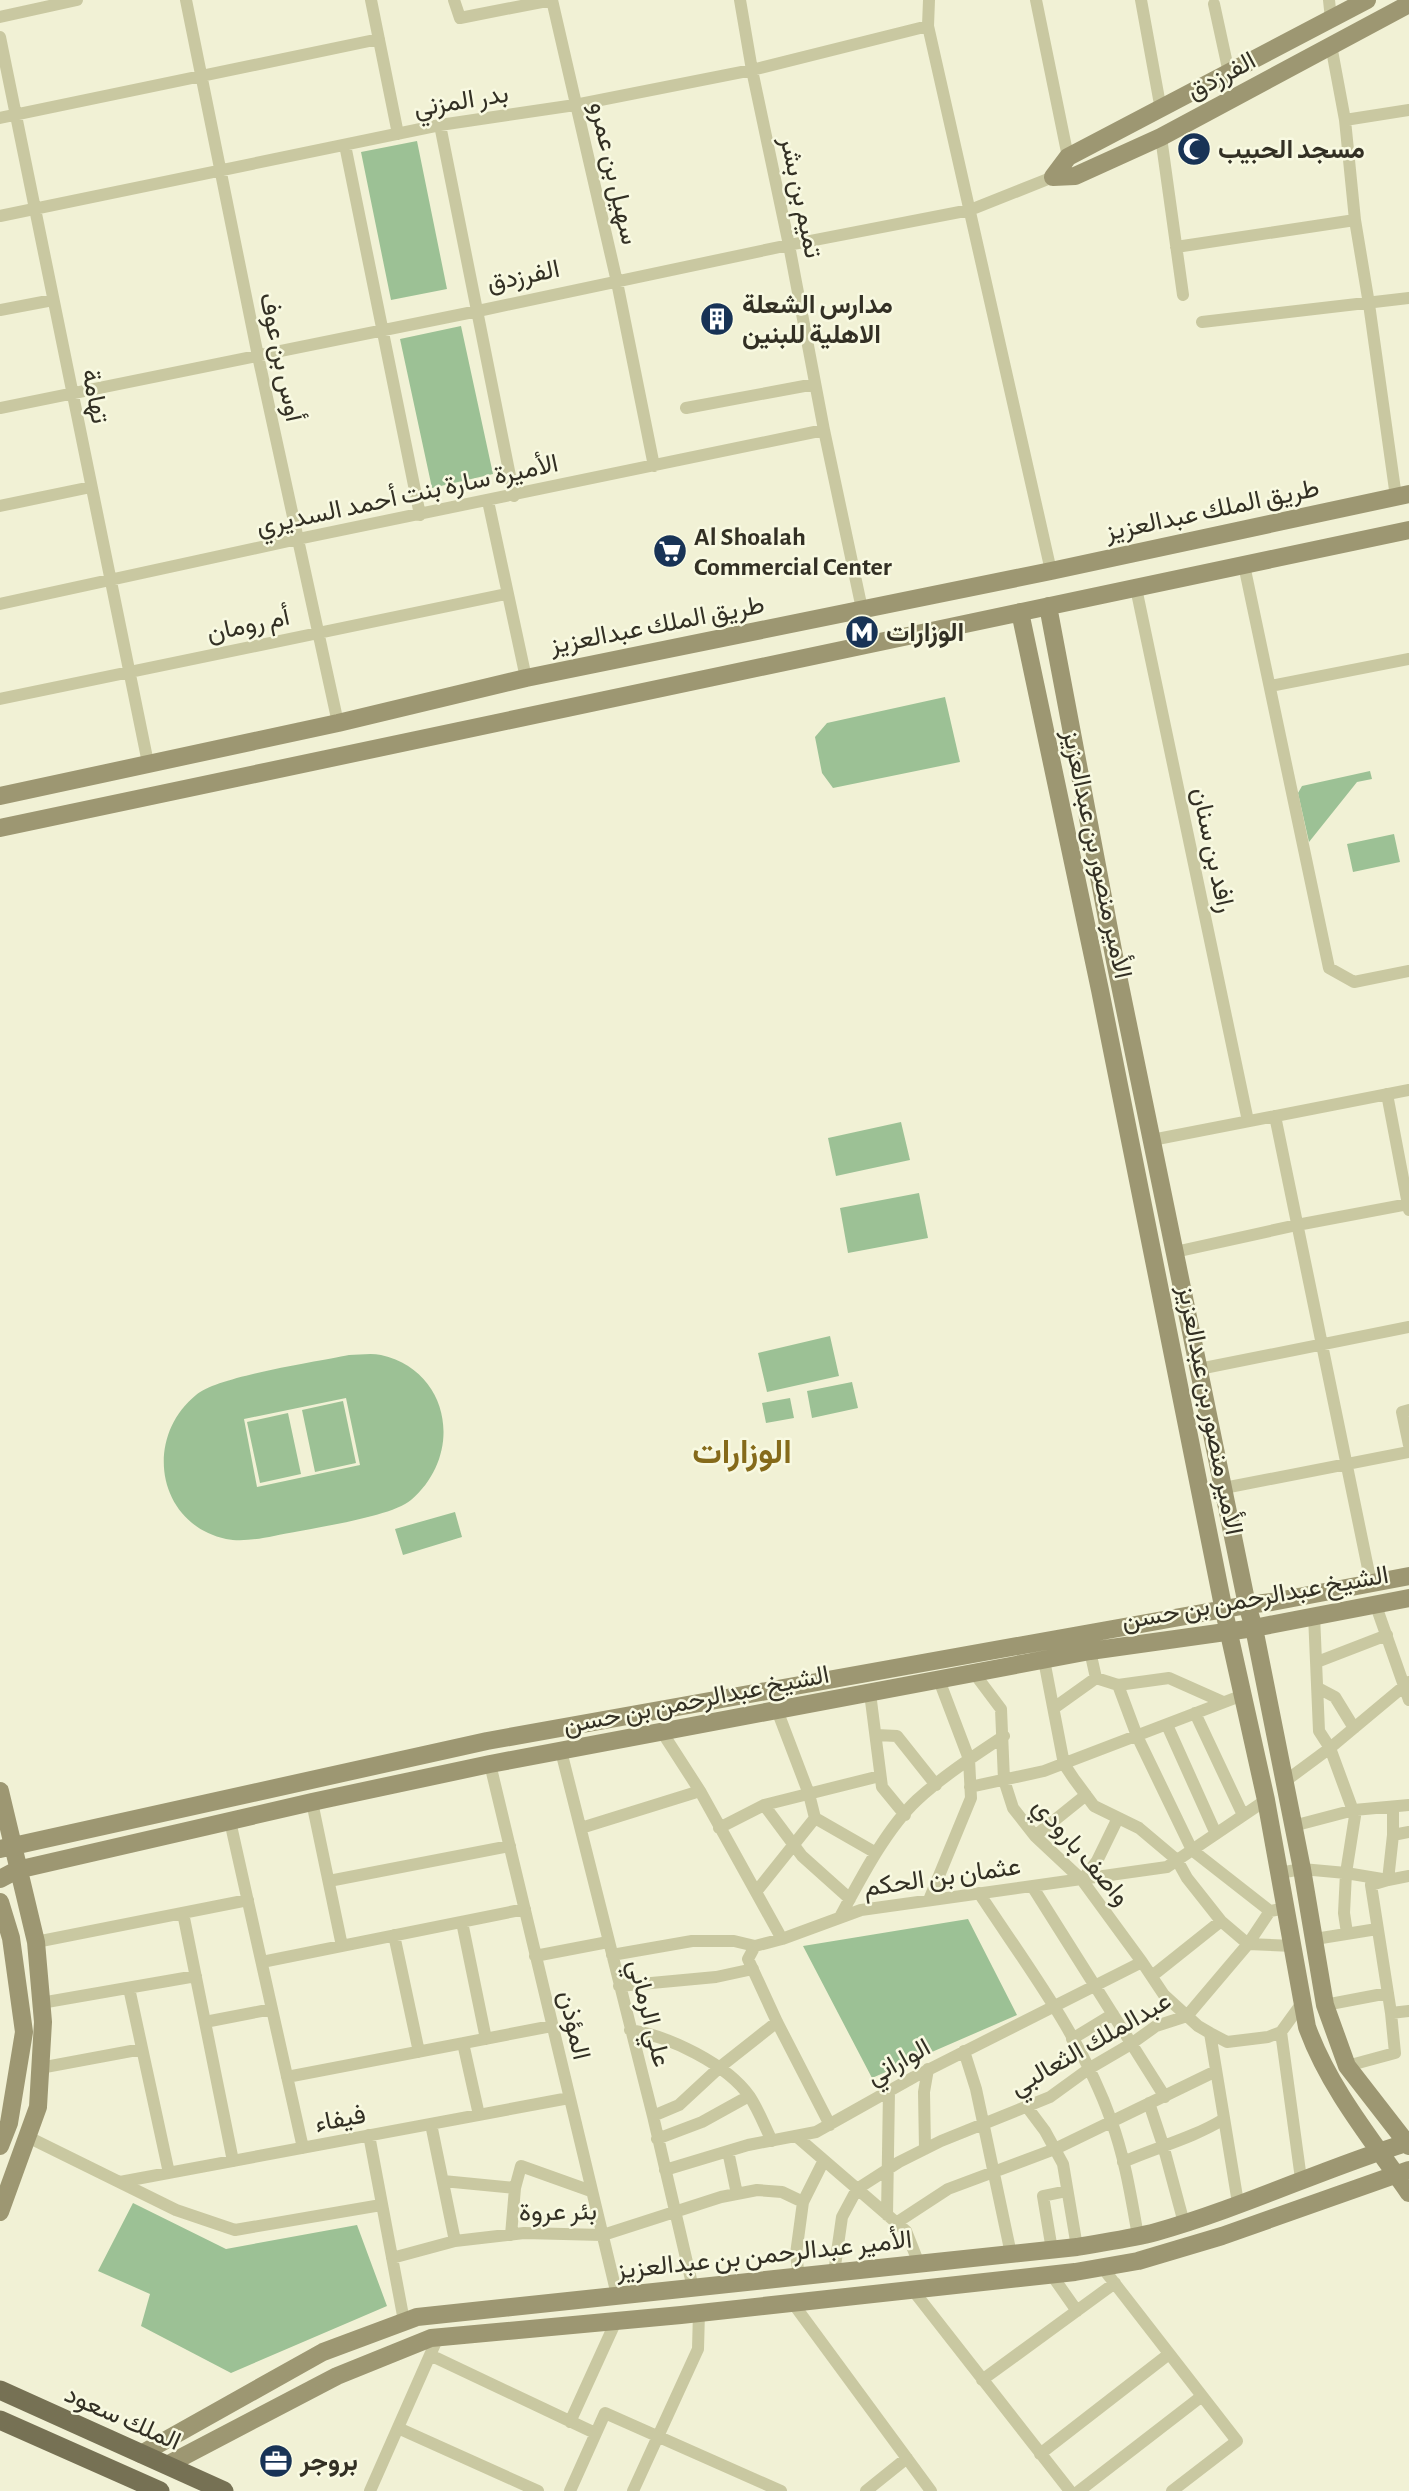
<svg xmlns="http://www.w3.org/2000/svg" width="1409" height="2491" viewBox="0 0 1409 2491" font-family="'Alegreya Sans',Vazirmatn,sans-serif">
<style>
.green{fill:#9cc195;fill-rule:evenodd}
.lines{fill:none;stroke-linecap:round;stroke-linejoin:round}
.street{stroke:#c9c8a1;stroke-width:12}
.secondary{stroke:#9d9772;stroke-width:18}
.primary{stroke:#767154;stroke-width:19}
.labels{text-anchor:middle;stroke-width:5;stroke-linejoin:round;paint-order:stroke}
.street-label{font-size:26px;fill:#333024;stroke:#f8f9e1}
.poi-label{font-size:26px;font-weight:bold;fill:#333024;stroke:#f8f9e1;text-anchor:start}
.district-label{font-size:33px;font-weight:bold;fill:#856a1a;stroke:#f8f9e1}
</style>
<rect width="100%" height="100%" fill="#f1f1d5"/>
<path class="green" d="M417,141L447,289L391,300L361,152Z
M461,326L493,474L432,488L400,339Z
M945,697L960,762L833,788L822,773L815,737L827,723Z
M1370,771L1372,779L1357,782L1309,842L1298,793L1302,786Z
M1394,834L1400,862L1353,872L1347,844Z
M901,1122L910,1160L836,1176L828,1138Z
M919,1193L928,1238L848,1253L840,1208Z
M830,1336L839,1376L767,1392L758,1353Z
M349,1355C359,1355 371,1353 381,1355C451,1371 464,1455 411,1500C390,1518 305,1529 274,1536C259,1539 241,1542 226,1539C157,1524 143,1438 196,1395C218,1376 316,1362 349,1355ZM346,1398L360,1465L257,1487L244,1419Z
M852,1382L858,1408L812,1418L807,1391Z
M790,1398L794,1418L766,1423L762,1403Z
M343,1401L356,1463L315,1472L302,1410Z
M288,1413L301,1474L260,1483L247,1422Z
M455,1512L462,1537L403,1555L395,1529Z
M968,1919L1017,2015L872,2078L803,1946Z
M133,2203L226,2249L357,2225L387,2306L231,2373L141,2326L150,2294L98,2271Z"/>
<g class="lines">
<path class="street" d="M186,0L258,356L338,723
M371,0L398,134
M454,0L460,18L552,0L617,282L654,466
M740,0L752,70L789,245L824,430L862,609
M929,0L928,26L1051,571
M1036,0L1068,157
M1141,0L1161,110
M1329,0L1331,19
M1214,4L1229,73
M0,17L77,0
M0,37L148,763
M1331,45L1345,120L1355,220L1369,304L1396,497
M0,118L379,39
M1345,120L1409,110
M440,125L514,496
M1161,137L1183,295
M345,145L420,515
M0,216L440,125L575,105L752,70L928,26
M1176,247L1355,220
M0,310L53,300
M1202,322L1409,298
M0,408L478,311L789,245L970,210L1053,177
M686,408L815,384
M488,501L526,678
M0,506L91,487
M1244,565L1329,968L1354,982L1409,971
M1136,588L1248,1121
M0,604L298,539L824,430
M1270,686L1409,659
M0,699L506,594
M1387,1094L1409,1210
M1275,1116L1371,1583
M1152,1140L1409,1090
M1175,1252L1297,1225L1409,1204
M1199,1369L1409,1327
M1409,1410L1402,1412L1409,1445
M1224,1488L1409,1452
M1375,1603L1409,1700
M1314,1615L1319,1731L1330,1748L1355,1816L1346,1873L1344,1913L1347,1933
M1090,1651L1096,1678
M1044,1660L1064,1764L1074,1779L1094,1806L1139,1828L1177,1860L1187,1878L1221,1921L1248,1944L1270,1911L1286,1908
M1317,1662L1387,1635
M974,1673L1001,1709L1004,1780L1013,1808L1035,1836L1082,1880L1142,1962L1164,1995L1198,2026L1210,2033L1238,2203
M1118,1685L1169,1678L1223,1702
M1318,1688L1335,1697L1354,1728
M870,1693L882,1787L905,1815
M1054,1708L1096,1678L1118,1685L1137,1736L1192,1850L1270,1911
M777,1710L809,1794L815,1818L876,1853
M1195,1713L1243,1815
M1167,1725L1216,1834
M662,1732L700,1791L782,1939
M876,1735L897,1736L936,1785
M561,1751L653,2116L693,2288
M490,1764L617,2295
M1284,1782L1330,1748L1409,1682
M970,1787L1044,1771L1243,1695
M312,1802L342,1946
M764,1805L802,1856L850,1899
M230,1821L303,2148
M1293,1826L1354,1810L1409,1805
M581,1828L700,1791
M719,1828L764,1805L880,1776
M1393,1835L1409,1832
M1035,1836L1086,1795
M1279,1873L1302,1869L1346,1873L1388,1880L1409,1876
M1082,1880L1097,1861L1118,1818
M329,1881L510,1846
M1032,1886L1165,2097
M756,1892L815,1818
M979,1893C1027,1966 1082,2038 1111,2120C1125,2158 1131,2197 1138,2236
M929,1900L971,1798L969,1759L939,1680
M183,1913L233,2161
M840,1917C860,1880 886,1829 917,1800C943,1776 974,1756 1004,1736
M462,1922L486,2039
M394,1935L419,2052
M1315,1939L1377,1929
M36,1942L248,1900
M755,1946L748,1959L777,2022L830,2125
M612,1955L692,1941H734L755,1946L782,1939L861,1910L1167,1867L1266,1800
M535,1956L608,1942
M262,1962L525,1909
M1152,1976L1221,1921
M619,1986L716,1977L753,1969
M129,1988L169,2173
M41,2003L196,1976
M1325,2005L1388,1993
M1391,2013L1409,2011
M205,2022L272,2009
M630,2030C669,2036 727,2064 750,2097C759,2111 765,2127 772,2141
M1281,2032L1301,2179
M1210,2033L1227,2042L1268,2037L1281,2032L1302,2003
M1072,2039L1113,2014
M463,2043L479,2115
M964,2051L976,2089L1011,2254
M1347,2066L1395,2053L1391,2013L1371,1885L1388,1880L1393,1835V1808
M40,2068L142,2049
M287,2077L552,2026
M1149,2103L1163,2145L1184,2223
M1027,2107L1045,2131L1063,2164L1077,2247
M653,2116L679,2105L720,2067L777,2022
M431,2124L455,2241
M369,2135L404,2321
M796,2136L906,2231L919,2264
M28,2137L176,2210L235,2230L381,2205
M657,2139L702,2122L749,2096
M925,2149L924,2092L928,2069
M728,2151L737,2194
M1123,2162C1157,2147 1193,2138 1224,2119
M665,2170L748,2145L816,2132L914,2077L1142,1962
M443,2181L515,2188L521,2166L591,2191
M120,2182L569,2098
M887,2215L889,2091
M896,2223L948,2189L1055,2149L1216,2071
M511,2235L515,2188
M1052,2250L1043,2196L1067,2191
M392,2258L455,2241L524,2233L603,2235L721,2197L757,2190L782,2192L803,2202
M1102,2267L1237,2441L1172,2491
M834,2273L842,2217L857,2189L899,2162L941,2141L1050,2097L1090,2068L1131,2044L1156,2026L1187,2016L1248,1944L1293,1946
M1051,2274L1077,2311
M799,2277L796,2254L803,2202L824,2160
M912,2289L1070,2491
M792,2302L931,2491
M430,2355L595,2433
M982,2380L1115,2283
M570,2422L616,2321
M398,2428L538,2491
M1040,2454L1169,2354
M370,2491L438,2337
M570,2491L605,2413L781,2491
M633,2491L698,2349L699,2312
M866,2491L907,2458
M1079,2491L1202,2396"/>
<path class="secondary" d="M1053,177L1075,176L1161,137L1409,4
M1053,177L1068,157L1367,0
M1048,606L1115,961L1247,1605L1254,1628L1302,1869L1325,2005L1347,2066L1409,2146
M1020,612L1100,990L1224,1611L1266,1800L1307,2027C1329,2088 1372,2140 1409,2193
M0,796L338,723L526,678L1051,571L1409,494
M0,828L1409,530
M0,1791L36,1942L43,2022L38,2107L0,2212
M0,1849L487,1741L1247,1605L1272,1602L1409,1576
M0,1879L17,1870L312,1802L490,1764L1090,1651L1254,1628L1409,1598
M0,1902L11,1938L24,2032L9,2123L0,2146
M141,2454L323,2352L417,2317L1077,2247C1103,2242 1130,2239 1156,2232C1242,2208 1324,2168 1409,2142
M167,2465L337,2376L431,2338L681,2315L1075,2272L1138,2261L1222,2236L1409,2170"/>
<path class="primary" d="M0,2390L224,2491
M0,2420L160,2491"/>
</g>
<defs>
<g id="mosque-disc" transform="scale(1.75)"><circle r="9.5" fill="#183356" stroke="#f8f9e1"/><path d="M3.5-4.9A6 6 0 1 0 3.5 4.9A5 5 0 1 1 3.5-4.9Z" fill="#fff"/></g>
<g id="building-disc" transform="scale(1.75)"><circle r="9.5" fill="#183356" stroke="#f8f9e1"/><path d="M-4-6H4V6H1V3H-1V6H-4ZM-2.5-4.3h1.7v1.8h-1.7ZM.8-4.3h1.7v1.8H.8ZM-2.5-1h1.7V.8h-1.7ZM.8-1h1.7V.8H.8Z" fill="#fff"/></g>
<g id="supermarket-disc" transform="scale(1.75)"><circle r="9.5" fill="#183356" stroke="#f8f9e1"/><path d="M-6-5.5h2.5l.6 2H6L4.5 2H-2.5L-4.4-4H-6ZM-1.5 3.2a1.3 1.3 0 1 0 .1 0ZM3 3.2a1.3 1.3 0 1 0 .1 0Z" fill="#fff"/></g>
<g id="metro-disc" transform="scale(1.75)"><circle r="9.5" fill="#183356" stroke="#f8f9e1"/><path d="M-5.5 5V-5H-3L0 0L3-5H5.5V5H3V-.5L0 4L-3-.5V5Z" fill="#fff"/></g>
<g id="office-disc" transform="scale(1.75)"><circle r="9.5" fill="#183356" stroke="#f8f9e1"/><path d="M-6-3h4V-5.5h4V-3h4V5H-6ZM-1-4.5V-3h2v-1.5ZM-6 0V1H6V0Z" fill="#fff"/></g>
</defs>
<g fill-rule="evenodd">
<use href="#mosque-disc" x="1194" y="149"/>
<use href="#building-disc" x="717" y="319"/>
<use href="#supermarket-disc" x="670" y="551"/>
<use href="#metro-disc" x="862" y="632"/>
<use href="#office-disc" x="276" y="2461"/>
</g>
<g class="labels">
<g class="street-label">
<text transform="translate(1221 75) rotate(-28)" y="9">الفرزدق</text>
<text transform="translate(461 100) rotate(-9)" y="9">بدر المزني</text>
<text transform="translate(615 173) rotate(77)" y="9">سهيل بن عمرو</text>
<text transform="translate(802 197) rotate(78)" y="9">تميم بن بشر</text>
<text transform="translate(523 275) rotate(-12)" y="9">الفرزدق</text>
<text transform="translate(282 357) rotate(78)" y="9">أوس بن عوف</text>
<text transform="translate(96 396) rotate(79)" y="9">تهامة</text>
<text transform="translate(407 494) rotate(-12)" y="9">الأميرة سارة بنت أحمد السديري</text>
<text transform="translate(1212 509) rotate(-12)" y="9">طريق الملك عبدالعزيز</text>
<text transform="translate(248 624) rotate(-12)" y="9">أم رومان</text>
<text transform="translate(657 624) rotate(-11)" y="9">طريق الملك عبدالعزيز</text>
<text transform="translate(1214 850) rotate(78)" y="9">رافد بن سنان</text>
<text transform="translate(1098 854) rotate(78)" y="9">الأمير منصور بن عبدالعزيز</text>
<text transform="translate(1211 1410) rotate(79)" y="9">الأمير منصور بن عبدالعزيز</text>
<text transform="translate(1255 1597) rotate(-10)" y="9">الشيخ عبدالرحمن بن حسن</text>
<text transform="translate(696 1699) rotate(-11)" y="9">الشيخ عبدالرحمن بن حسن</text>
<text transform="translate(1082 1851) rotate(49)" y="9">واصف بارودي</text>
<text transform="translate(942 1876) rotate(-8)" y="9">عثمان بن الحكم</text>
<text transform="translate(650 2013) rotate(76)" y="9">علي الرماني</text>
<text transform="translate(575 2025) rotate(77)" y="9">المؤذن</text>
<text transform="translate(1090 2043) rotate(-30)" y="9">عبدالملك الثعالبي</text>
<text transform="translate(898 2061) rotate(-29)" y="9">الواراني</text>
<text transform="translate(340 2118) rotate(-11)" y="9">فيفاء</text>
<text transform="translate(558 2211) rotate(-1)" y="9">بئر عروة</text>
<text transform="translate(764 2254) rotate(-6)" y="9">الأمير عبدالرحمن بن عبدالعزيز</text>
<text transform="translate(123 2417) rotate(24)" y="9">الملك سعود</text>
</g>
<g class="poi-label">
<text x="1218" y="158">مسجد الحبيب</text>
<text x="742" y="313">مدارس الشعلة<tspan x="742" dy="30">الاهلية للبنين</tspan></text>
<text x="694" y="545">Al Shoalah<tspan x="694" dy="30">Commercial Center</tspan></text>
<text x="886" y="641">الوزارات</text>
<text x="300" y="2470">بروجر</text>
</g>
<g class="district-label">
<text x="742" y="1463">الوزارات</text>
</g>
</g>
</svg>
